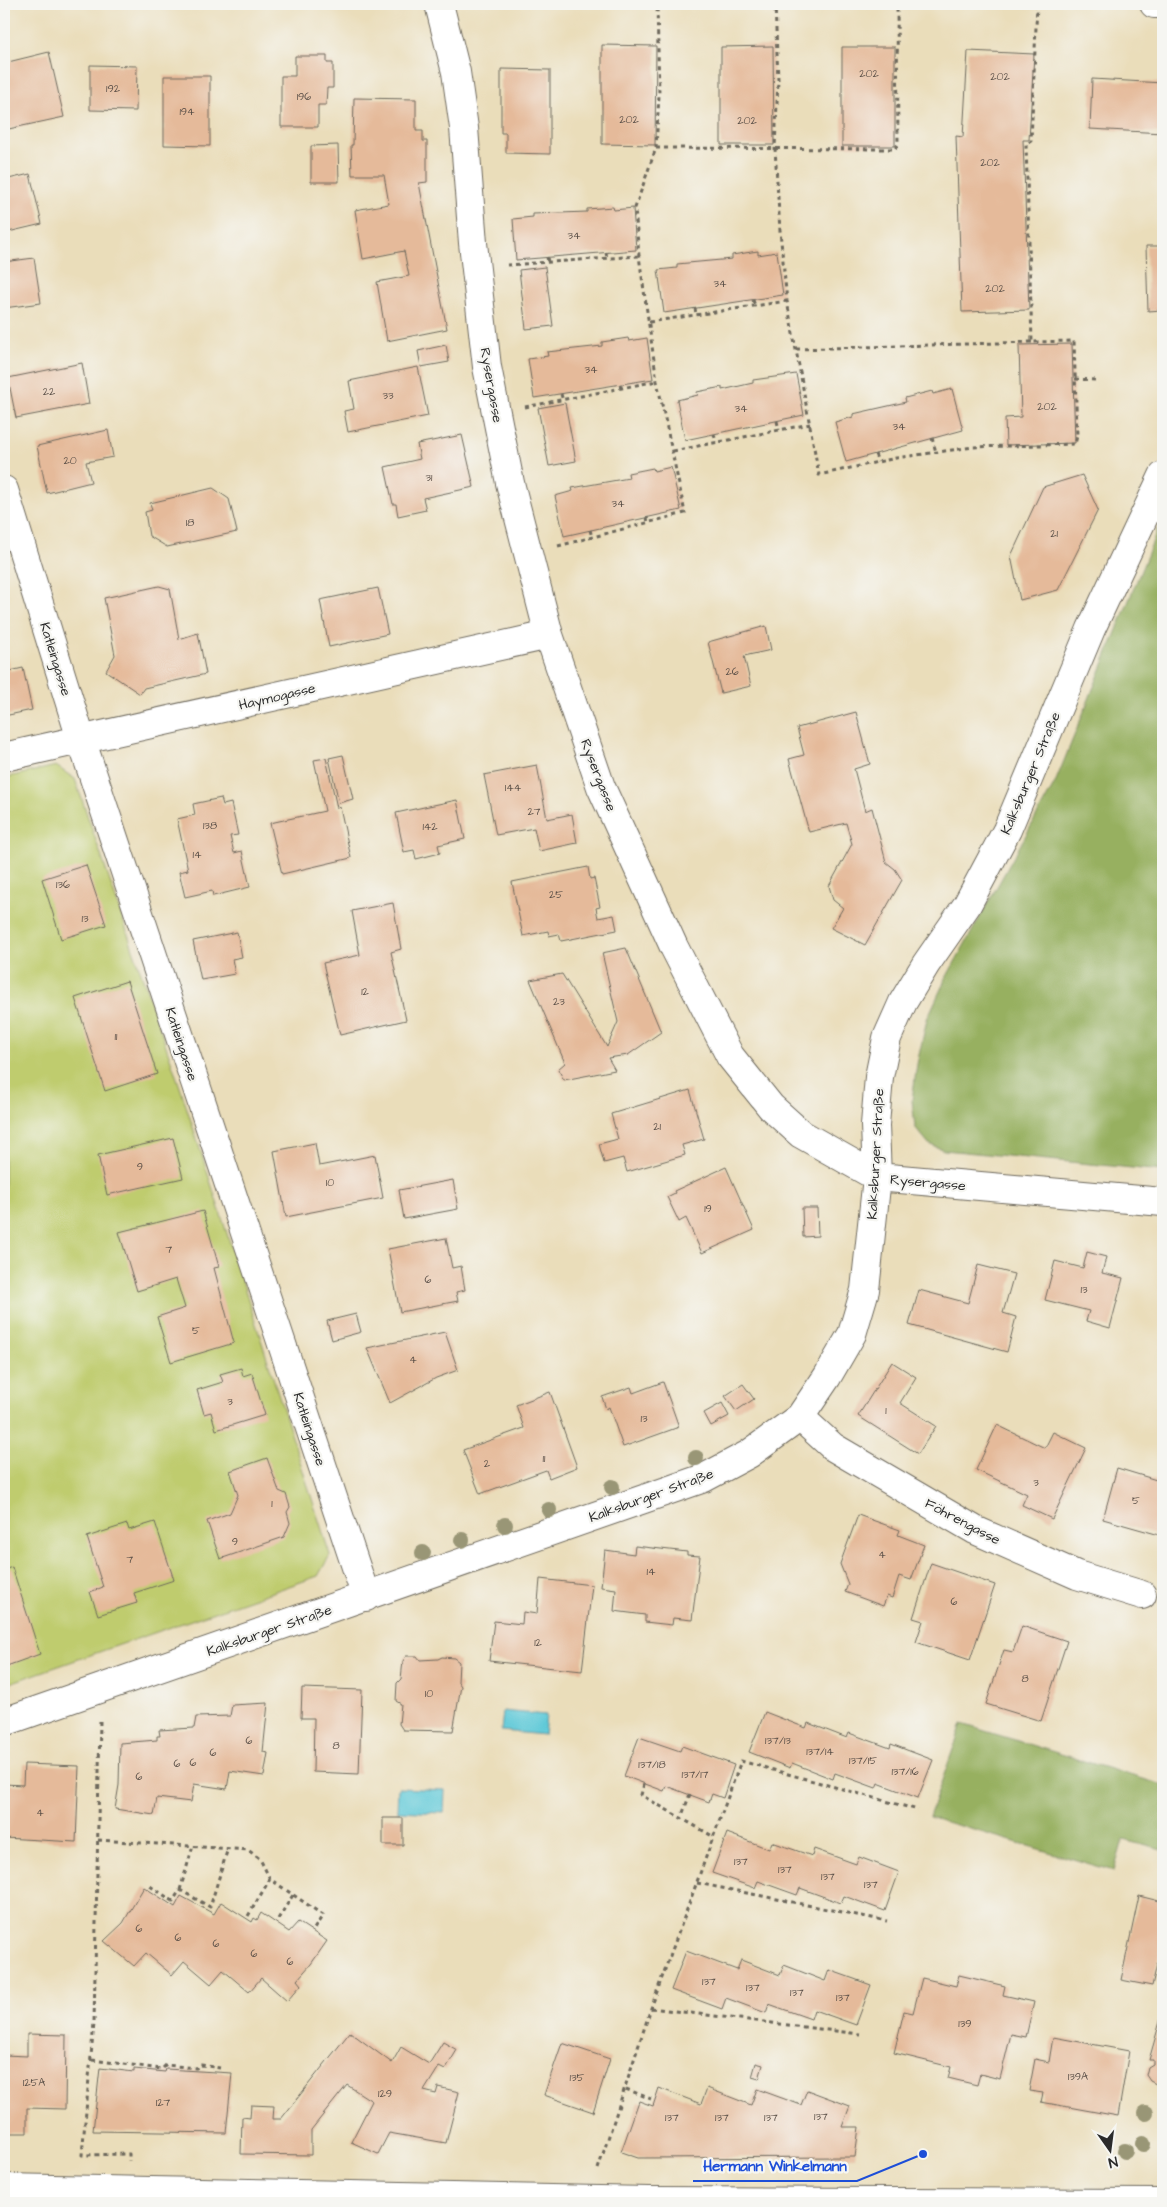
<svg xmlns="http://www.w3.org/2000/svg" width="1167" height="2207" viewBox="0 0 1167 2207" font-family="'Architects Daughter',sans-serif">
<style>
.green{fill:#bfcc6e;stroke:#757c4c}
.forest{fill:#97b061;stroke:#616e46}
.water{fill:#5fc9d8;stroke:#457a82}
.building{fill:#e5ba9a}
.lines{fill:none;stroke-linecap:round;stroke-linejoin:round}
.minor-casing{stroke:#6e695d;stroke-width:30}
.path{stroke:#6e695d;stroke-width:3;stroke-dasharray:4 4;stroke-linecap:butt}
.minor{stroke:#fff;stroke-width:28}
.tree{fill:#999676}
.labels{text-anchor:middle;stroke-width:4.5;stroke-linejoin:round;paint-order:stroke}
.number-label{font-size:11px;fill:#5a4f47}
.street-label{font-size:14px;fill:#2b2b2b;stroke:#f6f6f2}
.leader{fill:none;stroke:#1d4ed8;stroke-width:2}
.callout-dot{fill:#1d4ed8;stroke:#f6f6f2;stroke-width:2}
.callout-label{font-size:15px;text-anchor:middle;font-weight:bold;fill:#1d4ed8;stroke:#f6f6f2;stroke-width:4.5;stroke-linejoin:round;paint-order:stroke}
</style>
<rect width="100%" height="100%" fill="#f6f6f2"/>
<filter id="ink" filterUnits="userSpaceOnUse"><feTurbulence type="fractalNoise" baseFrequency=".02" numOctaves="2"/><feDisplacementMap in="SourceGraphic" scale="10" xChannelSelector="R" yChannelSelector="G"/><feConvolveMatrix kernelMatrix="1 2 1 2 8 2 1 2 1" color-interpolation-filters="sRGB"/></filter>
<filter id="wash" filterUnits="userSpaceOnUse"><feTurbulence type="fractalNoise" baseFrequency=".0096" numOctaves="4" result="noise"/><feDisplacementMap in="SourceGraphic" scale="20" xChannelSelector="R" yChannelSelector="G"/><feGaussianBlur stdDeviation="1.12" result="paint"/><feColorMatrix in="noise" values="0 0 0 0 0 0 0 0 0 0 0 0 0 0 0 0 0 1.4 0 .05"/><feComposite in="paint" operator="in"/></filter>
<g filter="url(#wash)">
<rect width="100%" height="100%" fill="#eaddba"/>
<path class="green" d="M56,766L75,779L182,1093L330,1555L318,1576L4,1685V778Z"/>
<path class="forest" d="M1163,516V1171L944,1150L929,1144L915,1127L912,1100L917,1064L927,1019L946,978L1055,783Z
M962,1724L1163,1785V1850L1123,1840L1114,1871L929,1817Z"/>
<path class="water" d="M503,1711L546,1715L544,1735L501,1731Z
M398,1788L445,1790L444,1813L397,1811Z"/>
<g id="blocks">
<path class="building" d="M602,45L656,46L655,145L602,144Z
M773,46L774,145H721V47Z
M842,47H895V146H842Z
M968,51L1034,54L1029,140H1023L1029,310L962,312L956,136L963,137Z
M49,52L64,117L4,130V63Z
M295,56H327V63H333V88H327L326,105H318V127H281V76H295Z
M90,65L137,66L136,111L90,110Z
M501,69L550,70V154L506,153V133H501Z
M164,76H210V146L164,145Z
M1092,79L1163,83V133L1090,129Z
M354,98L416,99V131H423V141H427V182L419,183L447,329L387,341L377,282L409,276L404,251L363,259L355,210L389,204L384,175H352L351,145H353Z
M338,145L339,182H311V146Z
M30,174L42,224L4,233V180Z
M613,207L614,210L633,208L636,250L516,260L513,219L533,217V214L587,212V209Z
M1146,246H1163V310L1148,311Z
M758,251V255L777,252L783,295L664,313L658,270L677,268V264L732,259V255Z
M34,258L41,303L4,308V262Z
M545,267L553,326L526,329L519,270Z
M628,338L629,341L647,338L653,379L534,398L528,359L548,356L547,352L602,346V342Z
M1072,344L1075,443L1006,445L1005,418L1021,417L1019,345Z
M446,345L449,362L421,367L418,351Z
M82,363L89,404L16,418L8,378Z
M418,367L428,416L348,432L344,411L354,409L349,381Z
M796,374L804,415L685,440L677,400L698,395L697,392L722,387V390L753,383V380Z
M952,389L963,430L846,462L835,422L853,417V414L906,402L905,398L932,391L933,394Z
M565,403L576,461L549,466L538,408Z
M108,430L113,457L86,462L91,482L47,493L37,446Z
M462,435L474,487L423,498L426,510L398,516L396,504H393L385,467L420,459L417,444Z
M671,467L681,510L564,536L555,496L573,491L572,488L629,478L628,473L653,468L654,471Z
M1082,475L1098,510L1058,590L1020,600L1011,556L1043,487Z
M213,488L229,499L237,532L167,547L149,536L145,512L152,510L150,503Z
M159,586L170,589L179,639L198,633L206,674L144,688L140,694L106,671L115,655L104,598Z
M378,588L388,634L329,647L320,600Z
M766,626L771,650L744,656L751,686L721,693L708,642Z
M4,645L10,671L23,668L32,710L4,716Z
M856,712L870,764L854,769L865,811L872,808L886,862L895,869L902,880L865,945L831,928L843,908L833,900L829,886L852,844L846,823L809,832L789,759L804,755L797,728Z
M343,755L353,799L339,803L329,758Z
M326,758L337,808L340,807L351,858L282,874L270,823L325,811L314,760Z
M537,765L547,819L572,814L577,843L539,851L534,828L496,835L484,775Z
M221,798L223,805L231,803L238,835L230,836L234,853L242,851L250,887L213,896L212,891L185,897L179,872L188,870L177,819L195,815L193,804Z
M457,800L465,839L438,845L440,853L416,859L414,850L404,852L396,813Z
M86,865L106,925L61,939L42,879Z
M588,867L590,879L594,878L600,907L596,908L598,918L614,915L617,930L561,941L559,934L549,936L548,931L523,936L512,882Z
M393,903L401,949L391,952L406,1020L340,1035L323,963L360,955L352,911Z
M237,932L242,957L232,959L235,974L201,980L193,941Z
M626,948L661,1032L628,1055L608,1058L615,1070L564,1080L558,1069L565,1063L530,980L562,974L607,1047L618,1022L602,953Z
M127,981L157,1074L105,1091L75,998Z
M690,1090L704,1139L682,1145L685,1155L627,1172L623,1158L604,1163L599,1144L618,1139L611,1114Z
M173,1138L183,1178L107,1195L98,1155Z
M315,1143L319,1166L375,1155L383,1198L286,1217L274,1151Z
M726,1167L754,1230L702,1253L686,1218L679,1222L667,1197L675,1193L674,1191Z
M453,1180L458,1209L404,1219L399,1190Z
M802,1208H817L818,1236L803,1237Z
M203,1211L219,1267L214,1268L234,1343L171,1362L157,1317L185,1308L176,1279L137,1291L119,1232Z
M446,1238L452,1268L461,1266L465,1290L456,1292L458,1301L400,1312L388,1249Z
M1087,1252L1106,1257L1102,1273L1123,1278L1110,1328L1086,1321L1089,1311L1045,1300L1055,1261L1083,1268Z
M978,1265L1014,1274L1003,1313L1016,1317L1007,1352L909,1325L919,1290L968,1303Z
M356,1314L361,1332L332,1340L327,1321Z
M445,1332L458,1370L436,1378L390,1403L367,1348Z
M892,1362L916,1377L900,1403L936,1426L918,1454L858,1416Z
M241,1368L243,1376L252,1373L265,1415L216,1430L211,1412L204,1414L197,1390L223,1382L220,1374Z
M663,1382L679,1427L623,1447L609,1407L606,1409L602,1397L631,1387L633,1393Z
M743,1384L754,1399L736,1411L725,1396Z
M550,1392L577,1467L549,1478L546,1470L480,1494L463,1450L524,1428L516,1405Z
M722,1403L729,1416L711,1426L704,1413Z
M997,1425L1045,1448L1053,1432L1086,1448L1052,1519L1022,1505L1027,1494L976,1470Z
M267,1458L279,1491L286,1494L290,1507L287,1512L290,1523L284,1537L220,1559L207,1521L230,1513L238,1495L230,1471Z
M1117,1468L1163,1482V1536L1103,1519Z
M858,1515L900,1530L898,1535L924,1545L911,1580L899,1576L892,1598L887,1596L883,1606L845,1592L848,1584L840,1564Z
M155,1522L174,1580L134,1593L137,1603L98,1615L90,1592L103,1587L87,1537L127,1524L129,1530Z
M635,1546L687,1552V1555L700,1556L692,1620L673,1618L672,1625L645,1622V1615L614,1611L616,1589L601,1587L605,1550L634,1554Z
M931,1563L995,1585L970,1660L916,1642L923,1621L913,1618Z
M12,1567L40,1654L4,1667V1570Z
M540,1579L592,1585L582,1671L489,1661L494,1621L522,1624L523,1612L537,1614Z
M1022,1626L1067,1641L1041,1721L986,1704L1004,1650L1013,1652Z
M406,1656H417L420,1660L438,1659L442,1657L454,1658L459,1662L458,1682L461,1686L453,1731L403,1730L399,1724L401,1704L396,1701L397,1683L401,1679L403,1661Z
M302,1688L362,1690L359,1774L313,1772L314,1718H301Z
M268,1703L263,1752L268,1753L264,1776L230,1771L227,1789L194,1784L191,1802L157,1798L154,1815L115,1809L119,1785L120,1743L157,1740V1736H160L159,1730L194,1728L196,1717L230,1716L232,1705Z
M765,1712L806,1728L808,1723L847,1738L849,1733L890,1748L891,1744L933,1760L918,1798L878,1783L876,1788L835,1773L833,1779L792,1763L790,1768L749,1752Z
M639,1737L680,1751L682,1746L734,1765L723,1798L712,1794L709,1802L666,1786L664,1791L624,1776Z
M24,1764L79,1766L76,1842L4,1838V1784L23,1785Z
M383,1818H403V1845H383Z
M727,1833L769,1849L772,1842L812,1856L814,1849L856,1864L859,1857L899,1872L885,1911L844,1896L841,1903L800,1888L797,1895L758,1881L755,1888L712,1873Z
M144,1887L175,1907L181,1896L214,1914L221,1902L252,1922L254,1918L257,1920L261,1913L289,1932L298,1922L327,1941L311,1964L297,1980L301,1985L287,2001L261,1978L249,1992L223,1970L211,1984L184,1961L172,1975L146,1953L134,1966L104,1941L123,1923Z
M1139,1896L1163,1902V1938L1152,1986L1121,1980Z
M686,1951L737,1970L741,1960L780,1975L784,1965L825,1981L829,1970L871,1985L856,2025L814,2010L811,2019L769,2004L766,2013L726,1998L722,2009L671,1990Z
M959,1975L1005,1986L1003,1995L1034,2002L1026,2037L1011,2034L1000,2079L980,2074L977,2085L948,2078L951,2067L894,2053L904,2011L913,2013L922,1978L956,1986Z
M1163,2011V2080L1156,2084L1150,2081L1146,2075L1148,2067L1153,2064V2060H1149Z
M350,2032L392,2063L401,2047L429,2064L443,2042L457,2050L445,2070L439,2067L424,2091L436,2094L438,2087L459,2092L446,2143L389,2133L378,2154L351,2142L372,2101L347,2085L311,2130V2155L241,2154L242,2117L250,2118L251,2105L274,2106L273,2119H281Z
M27,2034L66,2035L65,2109L27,2108V2133H4V2055L27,2056Z
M1053,2037L1129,2051L1118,2116L1041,2102L1043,2093L1029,2091L1035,2059L1049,2062Z
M562,2043L610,2059L593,2112L544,2095Z
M756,2063L763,2065L759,2079L752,2077Z
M100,2068L134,2072V2069L165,2072L166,2069L232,2073L226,2133L93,2131Z
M659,2088L701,2104L707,2088L751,2105L757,2089L801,2105L807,2090L850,2106L842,2127H859L855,2157L638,2158L621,2152L639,2101L653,2106Z"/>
</g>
</g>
<g filter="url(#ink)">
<use href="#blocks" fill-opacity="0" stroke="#6e695d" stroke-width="1"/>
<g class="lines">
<g class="minor-casing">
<path id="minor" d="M439,4L456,72L464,128L473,243L487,367L510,483L549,635L601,787L674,947L730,1056L771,1107L801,1134L877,1177L1163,1202
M1154,4H1163
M4,490L81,739L366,1597
M4,757L549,635
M800,1417L833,1447L975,1530L1077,1575L1142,1595
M4,1722L704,1478L749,1454L800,1417L827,1377L852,1334L865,1290L877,1177L875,1125L879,1077L887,1038L903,1002L926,964L967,905L1007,830L1091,629L1163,476
M4,2188L649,2201L1163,2203"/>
</g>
<path class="path" d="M775,4L778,80L775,148L780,231L787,301L819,475L896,458L973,447L1075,444L1077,436L1074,341L1032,342L1026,144L1031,141L1037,4
M656,148L895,149L898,144L897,4
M606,252L607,259
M547,257L548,263
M507,265L639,256
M753,300L755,306
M695,308L696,315
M649,322L787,301
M796,349L1032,342
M1075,379L1095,380
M620,384L621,389
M561,394L563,401
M525,407L657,381
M777,421L779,430
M714,434L716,442
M932,438L936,452
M673,451L810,424
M875,454L878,462
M647,517L648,523
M590,530L592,537
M558,546L685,513L657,381L639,256L635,208L656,148L659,95L657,4
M100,1721L94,2023L82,2155L129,2154V2161
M644,1784L641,1795L681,1818
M690,1794L681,1818L714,1837
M98,1840L248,1850L260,1859L270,1879L323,1915L314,1929
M697,1883L887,1921
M150,1886L173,1901L180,1890L210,1907L228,1848
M180,1890L193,1846
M248,1916L270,1879
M278,1919L293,1895
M651,2008L860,2034
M92,2060L162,2069L166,2065L196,2068L201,2065L220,2068
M626,2089L651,2099
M598,2169L651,2008L741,1761L918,1810"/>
<use href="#minor" class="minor"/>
</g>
<g class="tree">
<circle cx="696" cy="1458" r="8"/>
<circle cx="612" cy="1487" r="8"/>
<circle cx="549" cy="1510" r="8"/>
<circle cx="505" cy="1525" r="8"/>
<circle cx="462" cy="1540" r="8"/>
<circle cx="423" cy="1553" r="8"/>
<circle cx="1146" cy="2113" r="8"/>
<circle cx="1143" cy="2144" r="8"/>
<circle cx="1125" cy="2151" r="8"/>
</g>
</g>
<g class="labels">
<g class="number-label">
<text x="869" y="77">202</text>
<text x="1000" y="80">202</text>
<text x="113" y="92">192</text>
<text x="304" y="100">196</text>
<text x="187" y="115">194</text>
<text x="629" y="123">202</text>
<text x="747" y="124">202</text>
<text x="990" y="166">202</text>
<text x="574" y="239">34</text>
<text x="720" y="287">34</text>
<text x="995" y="292">202</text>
<text x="591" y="373">34</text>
<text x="49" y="395">22</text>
<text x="388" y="399">33</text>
<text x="1047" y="410">202</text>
<text x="741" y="412">34</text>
<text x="899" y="430">34</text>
<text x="70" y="464">20</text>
<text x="429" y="481">31</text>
<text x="618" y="507">34</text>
<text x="190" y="526">18</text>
<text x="1054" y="537">21</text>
<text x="732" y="675">26</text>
<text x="513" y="791">144</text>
<text x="534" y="815">27</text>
<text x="210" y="829">138</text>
<text x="430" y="830">142</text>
<text x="197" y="858">14</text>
<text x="63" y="888">136</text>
<text x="556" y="898">25</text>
<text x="85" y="922">13</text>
<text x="365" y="995">12</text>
<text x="559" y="1005">23</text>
<text x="116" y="1040">11</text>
<text x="657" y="1130">21</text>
<text x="140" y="1170">9</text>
<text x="330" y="1186">10</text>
<text x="708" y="1212">19</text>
<text x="169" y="1253">7</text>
<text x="428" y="1283">6</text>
<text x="1084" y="1293">13</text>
<text x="196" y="1334">5</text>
<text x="413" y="1363">4</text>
<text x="230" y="1405">3</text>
<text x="886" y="1414">1</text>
<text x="644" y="1422">13</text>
<text x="544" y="1462">11</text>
<text x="487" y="1467">2</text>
<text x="1036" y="1486">3</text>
<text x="1136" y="1504">5</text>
<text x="272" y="1507">1</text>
<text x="235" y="1545">9</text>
<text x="882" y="1558">4</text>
<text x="130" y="1563">7</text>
<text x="651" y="1575">14</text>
<text x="954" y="1605">6</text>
<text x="538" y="1646">12</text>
<text x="1025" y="1682">8</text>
<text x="429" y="1697">10</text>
<text x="249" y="1744">6</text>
<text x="778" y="1744">137/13</text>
<text x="336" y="1749">8</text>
<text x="820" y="1755">137/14</text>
<text x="213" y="1756">6</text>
<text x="863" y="1764">137/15</text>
<text x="193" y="1766">6</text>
<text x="177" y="1767">6</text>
<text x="652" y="1768">137/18</text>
<text x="905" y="1775">137/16</text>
<text x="695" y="1778">137/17</text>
<text x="139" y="1780">6</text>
<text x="40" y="1816">4</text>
<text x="741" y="1865">137</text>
<text x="785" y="1873">137</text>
<text x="828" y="1880">137</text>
<text x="871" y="1888">137</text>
<text x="139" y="1932">6</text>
<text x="178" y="1941">6</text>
<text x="216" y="1947">6</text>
<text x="254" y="1957">6</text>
<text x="290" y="1965">6</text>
<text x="709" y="1985">137</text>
<text x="753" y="1991">137</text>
<text x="797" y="1996">137</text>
<text x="843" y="2001">137</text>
<text x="965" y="2027">139</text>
<text x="1078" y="2080">139A</text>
<text x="577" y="2081">135</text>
<text x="34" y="2086">125A</text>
<text x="385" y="2097">129</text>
<text x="163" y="2106">127</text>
<text x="821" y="2120">137</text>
<text x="672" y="2121">137</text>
<text x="722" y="2121">137</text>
<text x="771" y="2121">137</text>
</g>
<g class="street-label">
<text transform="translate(492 385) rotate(80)" y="5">Rysergasse</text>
<text transform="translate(56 659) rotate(73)" y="5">Katleingasse</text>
<text transform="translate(277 696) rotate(-13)" y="5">Haymogasse</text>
<text transform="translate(1030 773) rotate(-67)" y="5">Kalksburger Straße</text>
<text transform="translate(599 775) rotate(69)" y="5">Rysergasse</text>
<text transform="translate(182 1044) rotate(72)" y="5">Katleingasse</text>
<text transform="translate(875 1154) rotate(-87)" y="5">Kalksburger Straße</text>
<text transform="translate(928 1182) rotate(5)" y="5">Rysergasse</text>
<text transform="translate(310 1429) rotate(72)" y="5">Katleingasse</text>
<text transform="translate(651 1495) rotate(-20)" y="5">Kalksburger Straße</text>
<text transform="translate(963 1521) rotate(28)" y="5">Föhrengasse</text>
<text transform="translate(269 1630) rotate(-19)" y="5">Kalksburger Straße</text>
</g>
</g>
<path class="leader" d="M923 2154L857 2181H693"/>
<circle class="callout-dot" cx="923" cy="2154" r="5"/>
<g class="callout-label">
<text x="775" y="2171">Hermann Winkelmann</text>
</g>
<rect width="1167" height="2207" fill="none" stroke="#f6f6f2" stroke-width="20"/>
<g transform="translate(1110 2150) rotate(166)" stroke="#f6f6f2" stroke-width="4" paint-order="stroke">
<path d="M0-4L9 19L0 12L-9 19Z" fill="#2b2b2b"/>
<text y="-8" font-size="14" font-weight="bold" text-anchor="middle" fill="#2b2b2b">N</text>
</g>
</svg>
